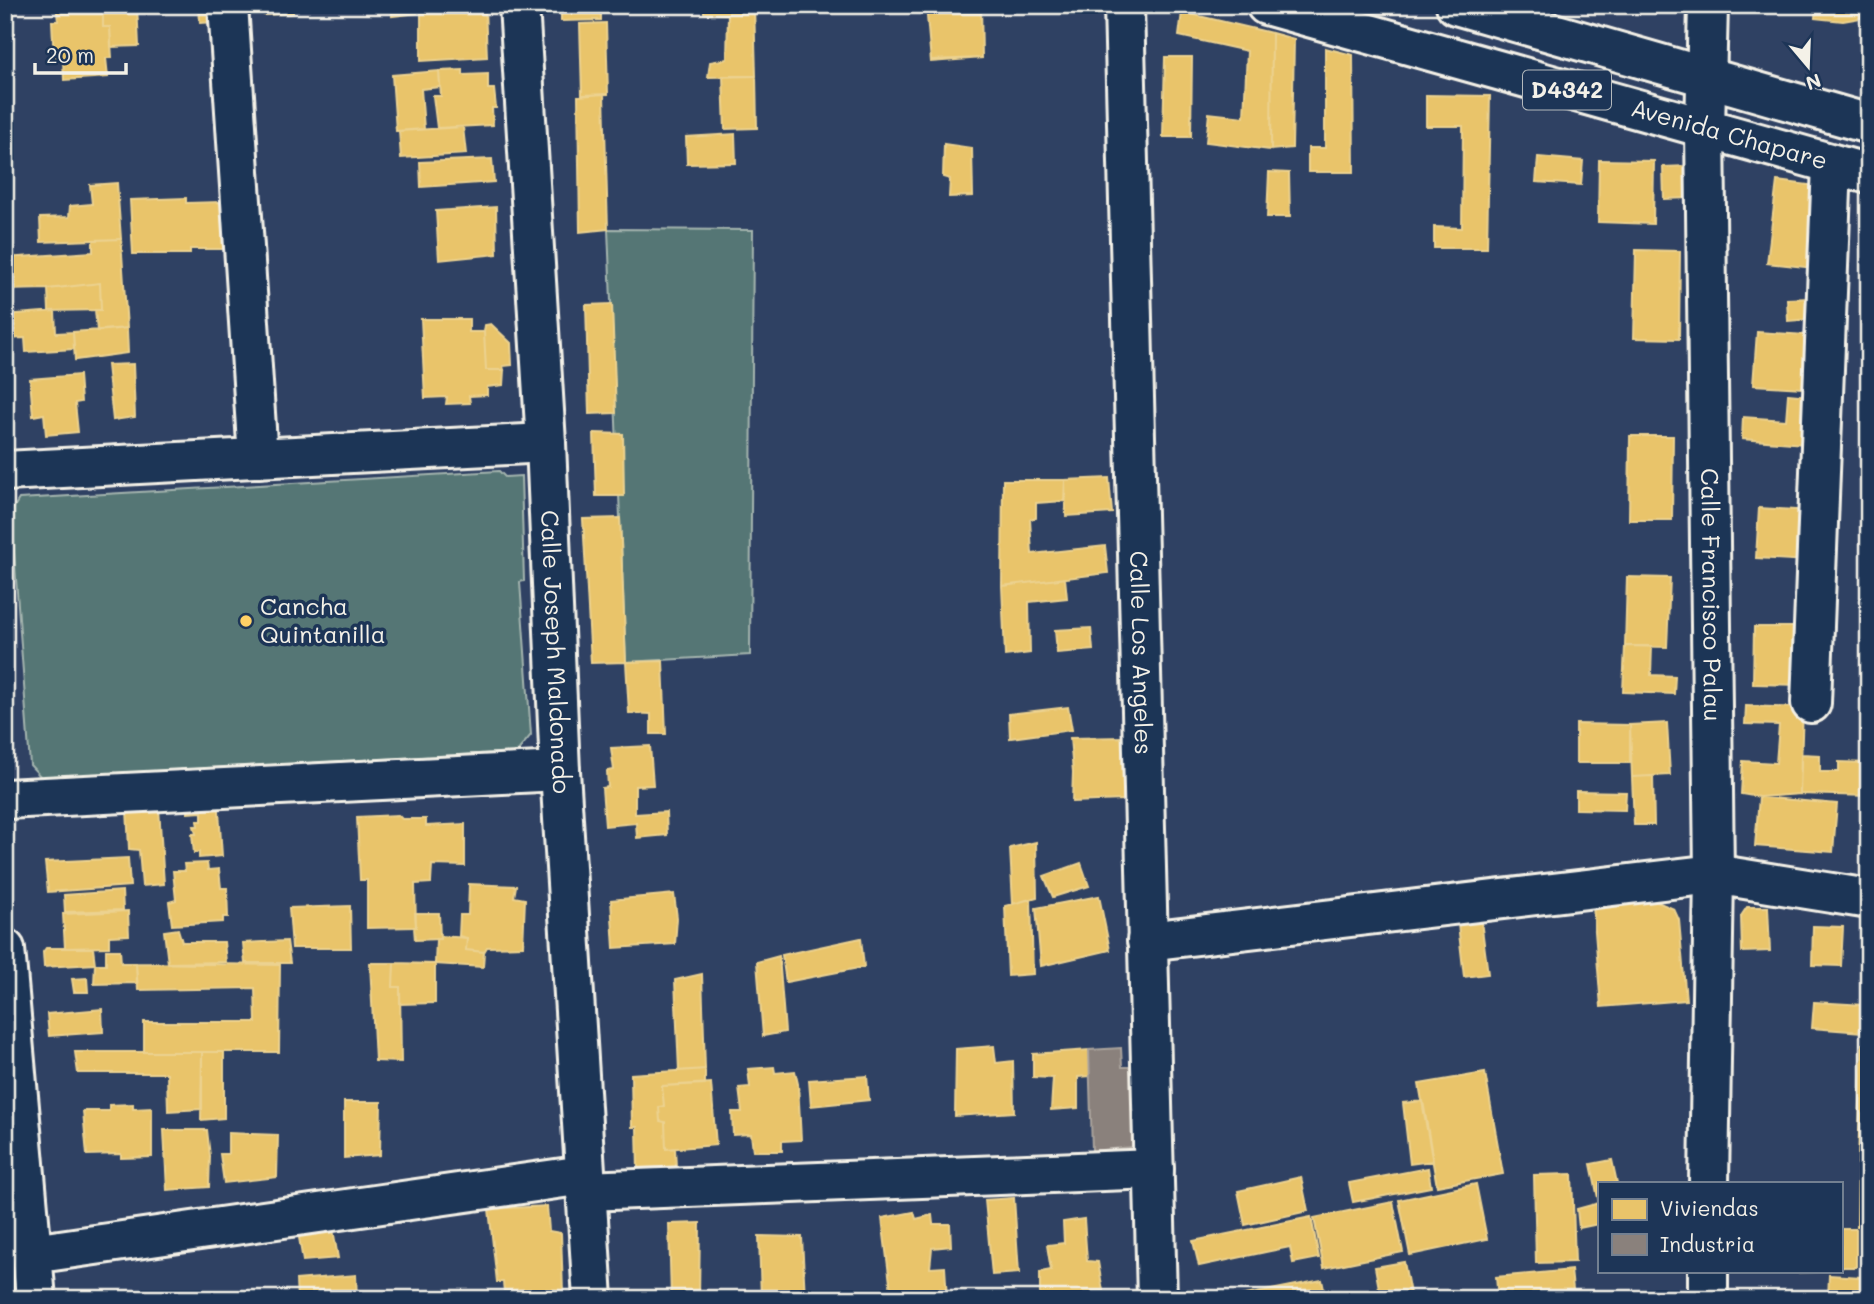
<svg xmlns="http://www.w3.org/2000/svg" width="1874" height="1304" viewBox="0 0 1874 1304" font-family="Mali,sans-serif">
<style>
.green{fill:#557675;stroke:#a4b4ae;stroke-width:2}
.homes{fill:#e9c46a;stroke:#ecd290;stroke-width:2}
.industry{fill:#8a817c;stroke:#aaa39c;stroke-width:2}
.lines{fill:none;stroke-linecap:round;stroke-linejoin:round}
.minor-casing{stroke:#f4f1e8;stroke-width:44}
.major-casing{stroke:#f4f1e8;stroke-width:44}
.minor{stroke:#1d3557;stroke-width:38}
.major{stroke:#1d3557;stroke-width:38}
.poi-dot{fill:#ffd166;stroke:#1d3557;stroke-width:2.5}
.labels{text-anchor:middle;stroke-width:7;stroke-linejoin:round;paint-order:stroke}
.shield{fill:#1d3557;stroke:#b4b9bc;stroke-width:2}
.shield-label{font-size:23px;font-weight:bold;fill:#f4f1e8}
.street-label{font-size:24px;fill:#f4f1e8;stroke:#1d3557}
.poi-label{font-size:24px;fill:#f4f1e8;stroke:#1d3557;text-anchor:start}
</style>
<rect width="100%" height="100%" fill="#2f4163"/>
<filter id="ink" filterUnits="userSpaceOnUse"><feTurbulence type="fractalNoise" baseFrequency=".0143" numOctaves="2"/><feDisplacementMap in="SourceGraphic" scale="14" xChannelSelector="R" yChannelSelector="G"/><feConvolveMatrix kernelMatrix="1 2 1 2 8 2 1 2 1" color-interpolation-filters="sRGB"/></filter>
<g filter="url(#ink)">
<path class="green" d="M608,229L753,230L750,655L626,662Z
M499,471L505,477L521,476L524,581L520,582L531,735L517,752L41,777L30,765L11,512L19,499Z"/>
<path class="homes" d="M56,5H103V27H110L112,58H106L108,77L64,80L63,61H54L52,21H58Z
M103,5H137L139,46L111,47L110,27H103Z
M199,5H216L217,22L200,23Z
M264,5H293V13L264,15Z
M339,5H388L339,9Z
M392,5H417V13L392,16Z
M561,5H601V20L561,21Z
M704,5H754L756,76L708,77L710,62L727,59L728,14L704,13Z
M926,5H981L982,58L931,62Z
M926,5H981L982,58L931,60Z
M1816,5H1862L1861,18L1843,21L1815,18Z
M485,8L487,57L421,61V12Z
M1182,12L1272,33L1271,150L1206,142L1209,113L1244,117L1247,51L1179,36Z
M606,23L608,94L582,95L580,24Z
M1272,33L1294,39L1292,148L1271,150Z
M1325,48L1353,55L1354,172H1308V148H1325Z
M1165,57H1192L1191,137H1163Z
M463,70V75L488,74V89H494L496,108H492L493,125L437,128L433,96H441L439,71Z
M439,71L440,87L421,89L424,129L396,131L392,75Z
M723,76H756L757,128L725,129Z
M604,94L608,229L580,232L578,96Z
M1426,95L1490,96L1487,248H1434V227L1462,228L1463,126H1426Z
M463,127L466,154L401,158L399,131Z
M735,134L736,163L687,164L686,137Z
M944,144L972,148L973,196L949,197L950,179L943,177Z
M1538,157L1583,161L1581,185L1536,182Z
M492,159L494,182L421,187L420,162Z
M1599,160L1654,161L1653,224L1598,222Z
M1688,166L1689,198L1664,199L1663,167Z
M1269,172L1289,173L1290,217H1267Z
M1777,181L1825,187L1814,268L1767,263Z
M117,183L121,239L41,242L40,218L69,217L70,206L92,204L90,185Z
M186,198V203L221,202L223,249H190V254H133L130,200Z
M496,207L497,254L439,260L436,211Z
M121,239L127,328L97,331L95,310H101L100,283L48,289L5,290V258L93,252V240Z
M1636,250L1680,251L1679,339L1634,338Z
M100,283L101,310L49,311L48,289Z
M1810,298L1811,319L1788,321L1787,299Z
M612,304L616,413L589,414L586,305Z
M55,311L56,333L73,332L74,349L26,352L25,338L5,339V315Z
M421,319H469V332H484L486,370H504L503,385L487,387V395L469,396L470,403L446,404L447,397L425,398Z
M491,324L511,343L512,365L503,366L504,370H486L484,332L485,325Z
M127,328L128,353L75,360L73,332Z
M1757,332L1822,336L1819,389L1753,385Z
M133,364L135,417L113,420L107,365Z
M79,375L81,402L75,403L78,432L46,435L44,414L33,416L30,379Z
M1788,394L1808,396L1804,444L1742,439L1743,417L1786,420Z
M594,433L623,434L624,496H596Z
M1630,436H1673L1672,520H1629Z
M1109,478L1112,513L1066,516L1065,480Z
M1003,480H1065L1064,501L1036,503V518L1030,519L1032,554L1105,546L1108,573L1002,586Z
M1759,508L1812,511L1809,561L1756,558Z
M620,518L626,662L591,663L583,519Z
M1627,577L1670,578L1667,647L1625,646Z
M1065,578L1067,598L1029,602L1030,653L1005,656L1002,586Z
M1754,627H1803V685L1753,684Z
M1091,628L1093,650L1057,653L1055,630Z
M1625,646H1652L1651,675L1675,676L1674,694L1623,692Z
M663,661L666,734H651V714L629,713L626,662Z
M1746,706L1803,708L1800,794L1759,797L1741,794L1743,761L1776,763L1779,725L1745,724Z
M1068,707L1072,730L1010,738L1009,714Z
M1667,723L1670,775L1632,777L1630,725Z
M1576,724L1630,725V763H1576Z
M1125,737L1123,800L1072,802L1073,772L1070,738Z
M650,746L653,785L635,786V814L666,812L667,835L637,838L636,823L605,826L602,788L608,787L607,771L614,770L611,748Z
M1801,754L1820,755V772H1839V762L1869,763V796L1800,794Z
M1653,776L1654,825H1634L1632,777Z
M1576,791L1626,792L1625,810L1576,809Z
M218,796L222,856L199,858V852L194,853L192,834H196L194,826H198L197,821H202V812L188,813V801Z
M1759,797L1837,804L1833,852L1755,846Z
M159,808L164,884L142,886L139,850L129,849L127,809Z
M398,815L402,819H426V826L465,824V866L432,865L431,883L415,884L416,927L367,928V880H360L357,817Z
M1036,842L1037,897L1013,904L1010,848Z
M128,858L130,886L48,892L45,862Z
M207,863L208,870L219,869L221,888H227L228,917H223V922L172,925L169,902L176,900L173,871H185L184,864Z
M1081,863L1089,886L1053,897L1044,876Z
M469,884L516,886L514,897L525,899L523,946L487,947L484,952L466,950L467,938L459,936L460,915H468Z
M122,891L123,910L65,912L64,895Z
M674,894L677,918L675,944L614,948L611,900Z
M1099,896L1110,950L1041,966L1036,908Z
M1031,899L1033,974L1008,976L1005,906Z
M1655,901L1674,909L1679,920L1686,1000L1601,1007L1593,906Z
M350,906L351,948H292L289,908Z
M1747,907H1768L1770,951L1742,952L1741,916Z
M128,911L129,935L109,936V947L65,948L63,914Z
M415,913H439L440,939L415,940L414,927H416Z
M1481,921L1488,974L1464,977L1458,924Z
M1813,926L1843,927L1841,966L1812,965Z
M178,929L182,942H224L226,962L168,963L164,931Z
M440,936L467,938L466,950L484,952L483,967L435,964L436,939H440Z
M861,938L864,967L786,982L782,955Z
M287,941L290,963H245L243,943Z
M46,948H93L95,964L44,967L43,952Z
M106,950H120L121,963H136L137,983L94,984L95,964H106Z
M779,956L785,1032L763,1036L757,962Z
M136,963L280,965L279,1052H144V1022H256L255,988L138,990Z
M370,963H394L393,987H400L401,1062L375,1061Z
M394,963L435,964V1003L400,1004V987H393Z
M702,974L705,1069L679,1071L675,980Z
M87,978L88,992H74L72,979Z
M1814,1002L1864,1005L1862,1032L1812,1028Z
M102,1009L103,1032L49,1036L47,1014Z
M1862,1044H1869V1162H1858Z
M994,1046L996,1063L1013,1061L1014,1112L955,1116L956,1049Z
M1089,1050L1090,1076L1078,1077V1108L1051,1110L1053,1078L1033,1077V1054Z
M75,1052H202V1109L168,1111L167,1073H78Z
M202,1052H224V1118L201,1120Z
M774,1067L775,1073L795,1071L798,1084L801,1140L782,1141V1151H753L751,1134L733,1135L732,1112H742L739,1088L750,1087L748,1069Z
M705,1069V1084L662,1086L664,1106L659,1107L660,1121L665,1122L666,1149L675,1148L676,1167L638,1170L637,1127H632L631,1074Z
M1485,1073L1503,1174L1437,1186L1419,1084Z
M867,1076L869,1100L811,1106L809,1080Z
M711,1083L716,1145L666,1149L665,1122L660,1121L659,1107L664,1106L662,1086Z
M1423,1101L1433,1161L1410,1164L1403,1103Z
M344,1102H381L380,1155L344,1158Z
M133,1104V1109L152,1108V1157L121,1158V1154L87,1155L83,1111H109V1105Z
M164,1130H207L210,1156L209,1187L167,1190Z
M228,1133L278,1135L277,1177L224,1183L220,1154H228Z
M1612,1160L1617,1183H1599V1224L1579,1228L1577,1209L1599,1203L1591,1164Z
M1858,1162H1869V1226H1857Z
M1428,1168L1431,1187L1353,1202L1349,1183Z
M1572,1174L1575,1262L1536,1263L1534,1175Z
M1301,1177L1308,1211L1245,1225L1238,1191Z
M1476,1184L1487,1239L1410,1255L1399,1200Z
M1014,1198L1019,1273L992,1275L985,1200Z
M1393,1202L1403,1252L1324,1268L1314,1218Z
M547,1206L549,1231L561,1233L563,1293L531,1298L530,1289L504,1292L503,1282H497L489,1209Z
M914,1212L916,1219L932,1215L933,1224H950L951,1246L932,1248L930,1268L945,1267L947,1299H892L882,1218Z
M1311,1217L1319,1258L1293,1263L1290,1247L1199,1266L1193,1241Z
M1084,1219L1087,1261L1098,1262L1103,1291L1073,1296L1040,1298V1272L1051,1270L1047,1245L1064,1243L1063,1222Z
M700,1223L699,1299H671L669,1224Z
M333,1229L338,1258L303,1261L298,1232Z
M1841,1229H1856V1267H1841Z
M759,1236L802,1237L805,1299H761Z
M1404,1262L1411,1299H1381L1375,1267Z
M1571,1270L1574,1299H1498L1496,1277Z
M1777,1271H1820V1272L1777,1273Z
M356,1275L357,1299H297L296,1280Z
M1829,1275L1861,1277L1860,1299H1828Z
M1322,1280L1326,1299H1225Z"/>
<path class="industry" d="M1121,1048L1122,1067H1141V1146L1092,1151L1089,1050Z"/>
<g class="lines">
<g class="minor-casing">
<g id="minor">
<path d="M228,5L258,458"/>
<path id="s1" d="M519,5L546,443L560,771L593,1299"/>
<path id="s2" d="M1124,5L1157,1299"/>
<path id="s3" d="M1708,5L1705,128L1714,874L1709,1183"/>
<path d="M5,471L546,443"/>
<path d="M1811,703L1832,164"/>
<path d="M5,799L560,771"/>
<path d="M1147,941L1714,874L1869,899"/>
<path d="M5,949L36,1299"/>
<path d="M585,1191L1154,1169"/>
<path d="M32,1254L584,1175"/>
<path d="M1708,1299V1271"/>
</g>
</g>
<g class="major-casing">
<g id="major">
<path id="s4" d="M1266,5L1869,174"/>
<path d="M1456,5L1869,124"/>
</g>
</g>
<use href="#minor" class="minor"/>
<use href="#major" class="major"/>
</g>
</g>
<circle class="poi-dot" cx="246" cy="621" r="7"/>
<g class="labels">
<rect class="shield" x="1523" y="70.5" width="88" height="39" rx="5"/>
<g class="shield-label">
<text x="1567" y="98">D4342</text>
</g>
<g class="street-label">
<text dy="8" stroke="none"><textPath href="#s4" startOffset="481">Avenida Chapare</textPath></text>
<text dy="8" stroke="none"><textPath href="#s3" startOffset="590">Calle Francisco Palau</textPath></text>
<text dy="8" stroke="none"><textPath href="#s1" startOffset="648">Calle Joseph Maldonado</textPath></text>
<text dy="8" stroke="none"><textPath href="#s2" startOffset="648">Calle Los Angeles</textPath></text>
</g>
<g class="poi-label">
<text x="260" y="615">Cancha<tspan x="260" dy="28">Quintanilla</tspan></text>
</g>
</g>
<rect width="1874" height="1304" fill="none" stroke="#1d3557" stroke-width="28"/>
<rect x="14" y="14" width="1846" height="1276" fill="none" stroke="#f4f1e8" stroke-width="2.5" filter="url(#ink)"/>
<rect x="1598" y="1182" width="245" height="91" fill="#1d3557" stroke="#738091" stroke-width="2"/>
<rect x="1612" y="1199" width="35" height="21" fill="#e9c46a" stroke="#738091" stroke-width="2"/>
<text x="1660" y="1216" font-size="21" fill="#f4f1e8">Viviendas</text>
<rect x="1612" y="1234" width="35" height="21" fill="#8a817c" stroke="#738091" stroke-width="2"/>
<text x="1660" y="1252" font-size="21" fill="#f4f1e8">Industria</text>
<g transform="translate(1808 66) rotate(161)" stroke="#1d3557" stroke-width="5" paint-order="stroke">
<path d="M0-5L12 26L0 18L-12 26Z" fill="#f4f1e8"/>
<text y="-10" font-size="19" font-weight="bold" text-anchor="middle" fill="#f4f1e8">N</text>
</g>
<path d="M35 63v10h91v-10" fill="none" stroke="#f4f1e8" stroke-width="3.5"/>
<text x="46" y="63" font-size="21" fill="#f4f1e8" stroke="#1d3557" stroke-width="5" paint-order="stroke">20 m</text>
</svg>
